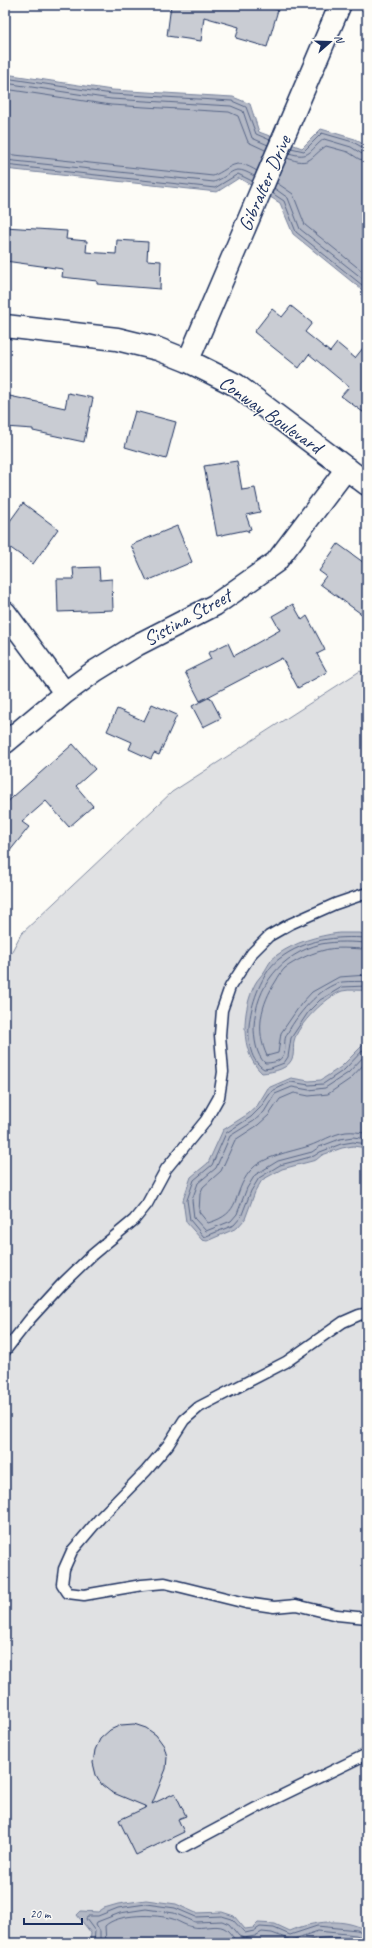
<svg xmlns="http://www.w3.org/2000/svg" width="372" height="1948" viewBox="0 0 372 1948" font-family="Caveat,sans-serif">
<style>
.green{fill:#e0e1e3;stroke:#7e88a0}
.water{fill:#b3b8c5;stroke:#76819c}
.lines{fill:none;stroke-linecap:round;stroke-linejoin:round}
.shore{stroke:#586687;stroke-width:1}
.building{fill:#c9ccd3;stroke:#1b2f5e}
.service-casing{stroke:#1b2f5e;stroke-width:13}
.minor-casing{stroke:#1b2f5e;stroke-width:24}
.tertiary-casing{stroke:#1b2f5e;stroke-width:25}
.service{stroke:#fdfcf7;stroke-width:10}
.minor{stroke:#fdfcf7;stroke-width:21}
.tertiary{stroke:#fdfcf7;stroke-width:22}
.labels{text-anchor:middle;stroke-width:3;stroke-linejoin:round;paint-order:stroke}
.street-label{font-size:20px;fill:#1b2f5e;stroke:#fdfcf7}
</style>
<rect width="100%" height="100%" fill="#fdfcf7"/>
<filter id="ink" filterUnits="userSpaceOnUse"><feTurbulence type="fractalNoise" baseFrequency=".025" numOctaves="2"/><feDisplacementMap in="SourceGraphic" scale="8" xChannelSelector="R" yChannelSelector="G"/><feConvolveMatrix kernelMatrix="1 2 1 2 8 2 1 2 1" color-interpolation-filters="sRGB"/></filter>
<g filter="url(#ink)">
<path class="green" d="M360,671L367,675V1943H5V964L21,934L172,792Z"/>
<path class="water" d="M5,74L112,90L233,97L250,104L259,132L302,148L321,129L355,139L367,147V294L293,234L280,203L239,178L217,192L5,169Z
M339,933H360L367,935V990C359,991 350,989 342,991C326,997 298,1024 294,1041C293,1046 294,1051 293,1056C290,1069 274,1072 262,1073C239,1052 242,1010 255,984C257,980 261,976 264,972C268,966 270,960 277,955C295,942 317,936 339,933Z
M367,1041V1148L353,1146L342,1148L322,1155L316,1160L282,1169L262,1180L255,1192L245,1219L237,1228L207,1241L202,1240L186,1222L183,1200L191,1177L208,1163L223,1130L248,1114L257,1106L268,1088L291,1078L309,1081L321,1080L341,1067Z
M146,1900L176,1904L196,1913L222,1912L234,1916L245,1929L253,1928L258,1923L275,1924L290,1931C313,1921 345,1917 367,1931V1943H90L91,1933L77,1915L81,1911L98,1912L104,1908L118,1904Z"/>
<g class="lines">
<path class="shore" d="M5,78L112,94L232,101L246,107L256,134L270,140
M5,83L111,99L231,106L243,111L252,138L268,145
M5,89L111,105L229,112L238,116L248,142L265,150
M291,148L304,151L322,133L353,142L367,150
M289,153C311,160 309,150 324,139L351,147L362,154L367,155
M5,154L213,176C233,167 234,157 257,171
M287,158C311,167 309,158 326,146L348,152L359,159L367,161
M5,160L214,182C234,174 232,163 254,176
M5,165L215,188L238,174L252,181
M277,183L293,194L305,225L367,275
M274,188L288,198L300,229L367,282
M272,193L284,201L296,232L367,289
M367,938C336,936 305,939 279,959C255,976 233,1050 264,1069L271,1068L284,1063L288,1057L291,1038L309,1011L320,1000L342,987L367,986
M367,943C352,942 337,941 321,944C281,954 256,986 254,1026C254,1038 256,1055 265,1063C271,1063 279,1062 282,1057C287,1051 283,1043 286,1036C295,1017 320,986 342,982C350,981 359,982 367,981
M367,949C352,949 336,946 321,951C309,954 295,961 285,968C281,972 279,976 276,981C261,1004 255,1030 267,1056L278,1053L281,1033L301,1004L312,992L339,977L367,975
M367,1046L344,1070L323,1084L309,1085L291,1082L272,1091L260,1108L251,1117L226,1133L212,1165L194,1180L187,1200L190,1220L204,1237L234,1225L241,1217L251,1191L259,1178L280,1165L314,1156L320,1152L341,1144L353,1142L367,1144
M367,1053L348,1073L325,1088L309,1090L292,1087L275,1094L264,1112L254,1121L230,1136L216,1168L198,1183L192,1200L194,1218L206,1231L231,1221L237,1214L247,1188L255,1175L278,1161L312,1152L319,1147L340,1139L353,1137L367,1139
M367,1061L350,1079L328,1094L309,1096L294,1093L280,1099L269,1115L258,1125L235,1140L221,1171L203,1187L200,1194L199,1212L208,1223C243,1213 231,1195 250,1171C262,1156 291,1152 309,1146C321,1142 332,1134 346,1132C353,1131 360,1133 367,1133
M94,1943L95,1931L86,1919L87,1916H98L118,1908L146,1904L175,1908L196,1917L222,1916L232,1919L245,1933L254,1931L260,1927L274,1928L290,1935L317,1926L357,1930L367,1934
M100,1943V1931L96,1924L97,1922L120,1913L146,1909L174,1913L195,1922L222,1921L229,1924L239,1936L244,1938L255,1936L262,1932L272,1933L291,1940L318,1931L356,1935L367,1939
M106,1943L105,1926C118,1913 157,1914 173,1919C180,1922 186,1926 193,1927C202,1929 216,1924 224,1928C230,1931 233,1939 239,1943
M300,1943C315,1937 344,1934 358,1943"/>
</g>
<path class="building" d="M171,5H262L278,10L267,47L236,38L239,27L204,17L201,41L167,36Z
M5,227L67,231L66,239L87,241L86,252L116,254L117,240L148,242L147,260L161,261L160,289L97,284V281L62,277L63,269L5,261Z
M291,306L312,323L305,332L330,352L337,343L355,358L367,343V415L341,396L349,387L309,354L299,368L254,332L272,309L282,317Z
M68,393L93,398L84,442L33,431V429L5,427V395L65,408Z
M135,411L176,422L166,459L125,447Z
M237,461L242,490L255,488L260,512L246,515L251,529L248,530L249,532L246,530L217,536L204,466Z
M23,503L58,529L33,564L5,544V528Z
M177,526L192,562L147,581L131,545Z
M338,544L367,565V618L320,584L326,576L319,571Z
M99,567L100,580L112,579L113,610L58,612L57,579H74L73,568Z
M293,604L302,620L307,616L325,650L317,654L327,672L298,688L282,658L200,701L185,672L211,659L208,653L228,643L234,656L280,630L272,616Z
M210,697L221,718L203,727L192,706Z
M152,704L177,715L159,755L154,753L151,759L129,749L132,742L107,731L117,709L144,721Z
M73,744L95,769L76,786L93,806L69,827L46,801L22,822L29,827L5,857V804Z
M134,1724L146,1728L156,1735L164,1746L167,1757L166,1769L152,1804L175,1793L186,1816L178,1819L184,1832L136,1855L119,1820L147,1807L111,1792L102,1785L96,1775L93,1763L95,1750L100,1739L110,1730L121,1725Z"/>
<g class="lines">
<g class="service-casing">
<path id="service" d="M367,1313L359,1315L343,1322L286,1362L199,1407L184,1420L168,1445L146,1471L100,1518L72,1551L64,1569L62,1584L68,1593L84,1595L142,1585L165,1583L246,1603L274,1607L296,1605L337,1615L367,1618
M5,1351L30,1319L62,1284L92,1255L134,1220L147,1204L166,1169L206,1120L219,1097L223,1072L220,1035L222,1010L230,987L252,953L269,936L290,924L335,904L367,893
M183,1847L256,1808L367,1754"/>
</g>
<g class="minor-casing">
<path id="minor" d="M188,361L340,5
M5,612L65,693
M5,743L65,693L95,671L137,645L215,605L276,562L347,468"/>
</g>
<g class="tertiary-casing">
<path id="tertiary" d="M5,326L117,339L158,349L188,361L236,385L367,484"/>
</g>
<use href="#service" class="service"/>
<use href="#minor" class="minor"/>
<use href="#tertiary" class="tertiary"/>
</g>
</g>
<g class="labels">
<g class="street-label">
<text transform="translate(264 183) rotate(-66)" y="7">Gibralter Drive</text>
<text transform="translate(271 414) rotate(35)" y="7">Conway Boulevard</text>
<text transform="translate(187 617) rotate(-29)" y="7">Sistina Street</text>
</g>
</g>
<rect width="372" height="1948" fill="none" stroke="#fdfcf7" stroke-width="20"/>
<rect x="10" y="10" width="352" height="1928" fill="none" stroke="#1b2f5e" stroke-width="1.5" filter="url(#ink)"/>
<g transform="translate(330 42) rotate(70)" stroke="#fdfcf7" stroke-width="3" paint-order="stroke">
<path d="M0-3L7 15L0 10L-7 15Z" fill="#1b2f5e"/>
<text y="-6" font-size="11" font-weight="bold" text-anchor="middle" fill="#1b2f5e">N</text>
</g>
<path d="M24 1918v6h58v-6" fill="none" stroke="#1b2f5e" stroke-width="2"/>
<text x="30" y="1918" font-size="12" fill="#1b2f5e" stroke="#fdfcf7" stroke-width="3" paint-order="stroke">20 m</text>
</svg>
